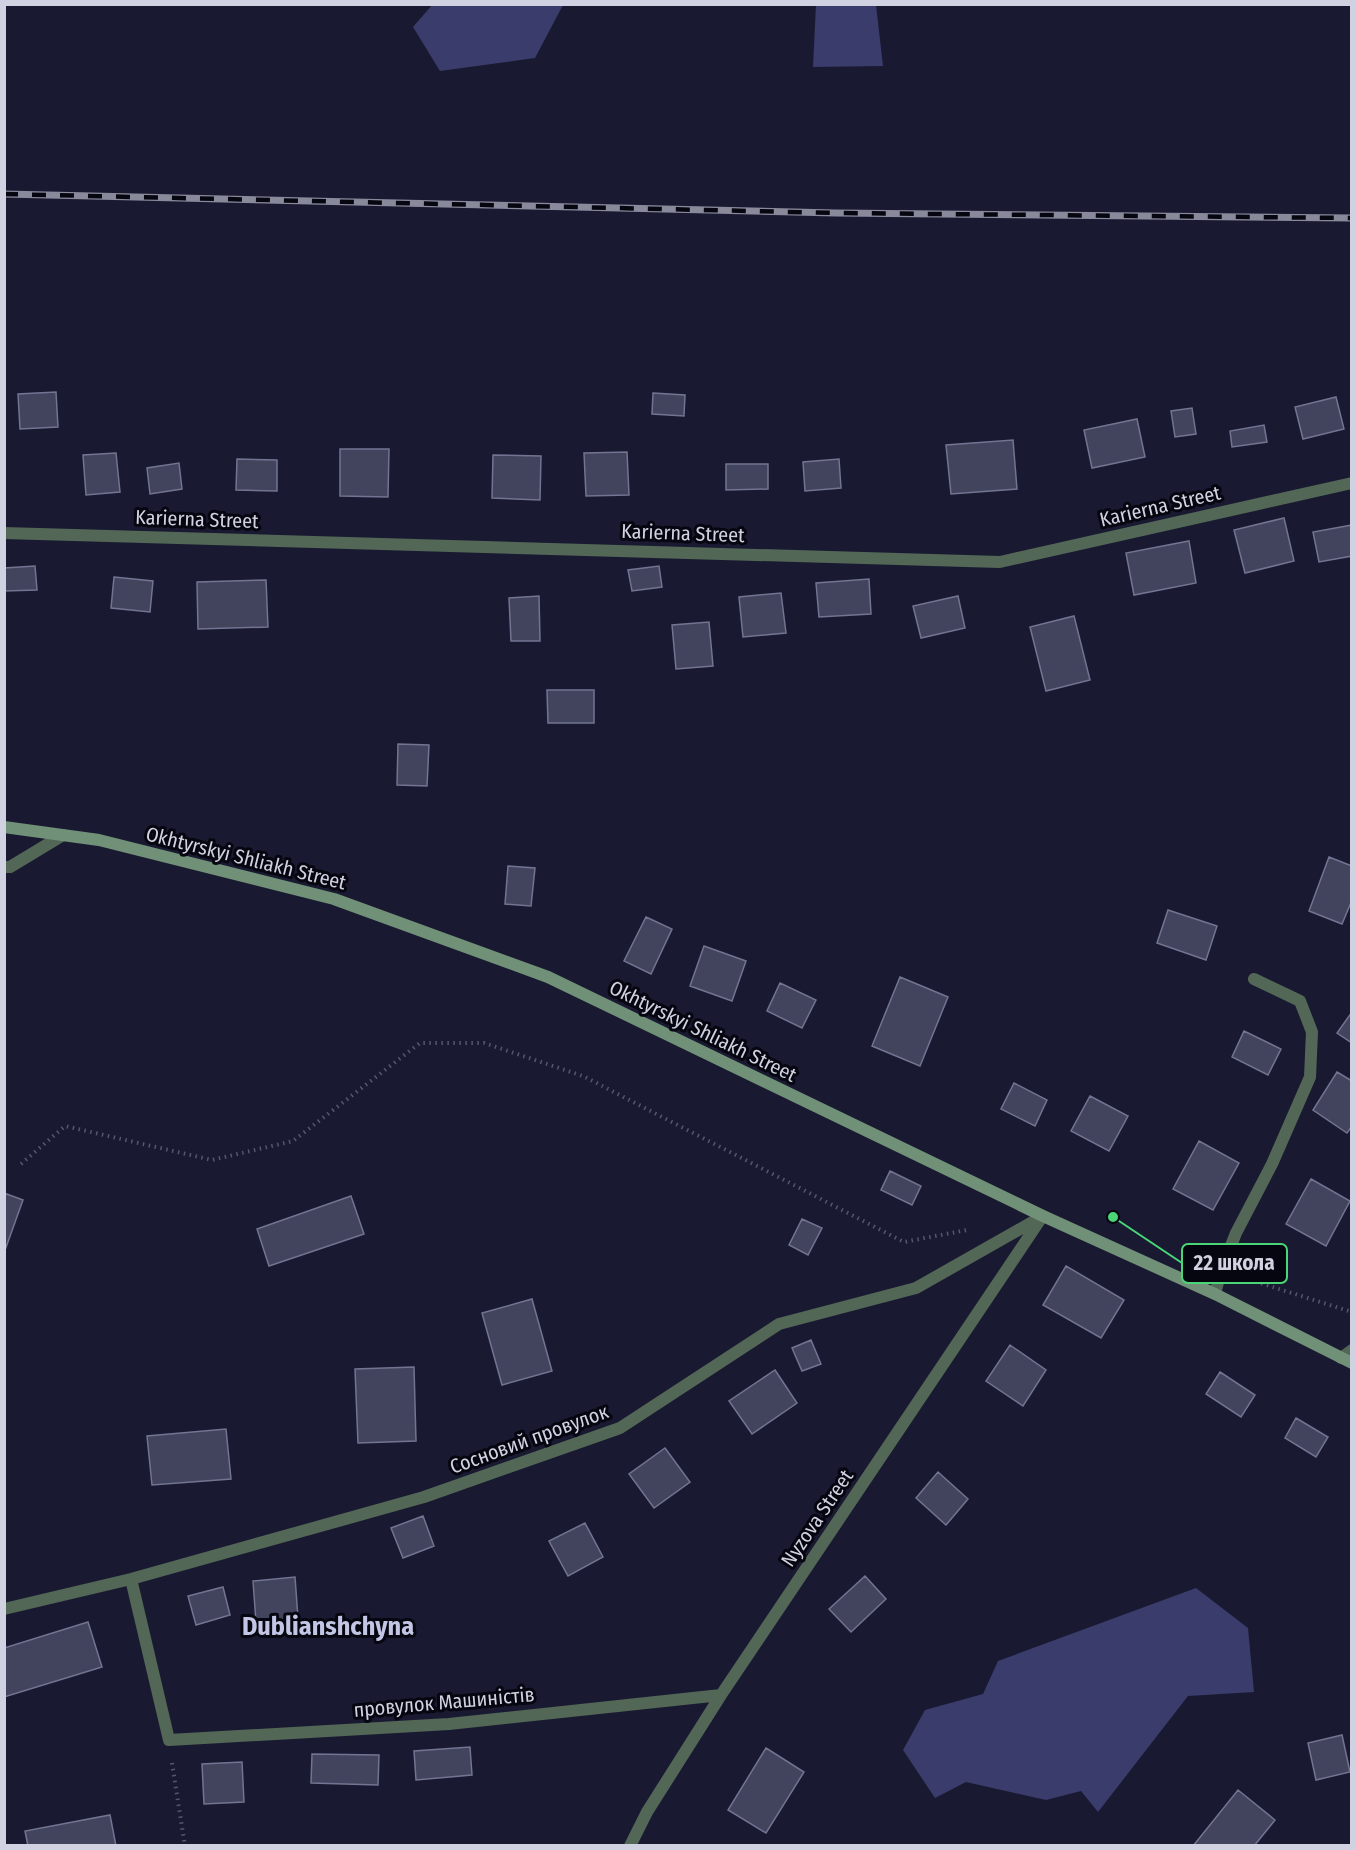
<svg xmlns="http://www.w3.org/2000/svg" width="1356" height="1850" viewBox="0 0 1356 1850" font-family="'Fira Sans Condensed',sans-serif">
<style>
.water{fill:#3a3c6b}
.building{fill:#42445e;stroke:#727491;stroke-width:1.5}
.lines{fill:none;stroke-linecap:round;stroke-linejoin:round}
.path{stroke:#56576c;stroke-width:4;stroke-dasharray:1.5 4.5;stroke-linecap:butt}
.service{stroke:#536756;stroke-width:12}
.minor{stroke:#536756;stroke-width:12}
.secondary{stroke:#709177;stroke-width:12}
.rail-casing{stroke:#888a9c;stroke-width:7}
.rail{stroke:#060610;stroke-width:4.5;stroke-dasharray:14;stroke-linecap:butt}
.labels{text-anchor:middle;stroke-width:6;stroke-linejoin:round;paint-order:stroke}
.street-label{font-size:20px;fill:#d0d2e1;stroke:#060610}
.district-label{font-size:26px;font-weight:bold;fill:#c2c5e4;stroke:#060610}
.leader{fill:none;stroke:#4ad677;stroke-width:2}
.callout-dot{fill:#4ad677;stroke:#060610;stroke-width:2}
.callout{fill:#060610;stroke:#4ad677;stroke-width:2}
.callout-label{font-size:21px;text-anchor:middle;font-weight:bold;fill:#d0d2e1}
</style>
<rect width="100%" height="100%" fill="#191a31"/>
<path class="water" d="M433,4H563V5L535,58L440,71L413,27Z
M816,4L876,5L883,66L813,67Z
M1196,1588L1248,1628L1254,1692L1188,1696L1098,1812L1081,1791L1046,1800L966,1782L935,1798L903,1750L925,1710L983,1694L998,1661Z"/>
<path class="building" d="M56,392L58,427L20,429L18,394Z
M653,393L685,395L684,416L652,414Z
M1336,397L1344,429L1303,439L1295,407Z
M1192,408L1196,434L1175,437L1171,411Z
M1137,419L1145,457L1092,468L1084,430Z
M1264,425L1267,442L1232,447L1230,431Z
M1013,440L1017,489L951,494L946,445Z
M340,449H389L388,497L340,496Z
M627,452L629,495L586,496L584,453Z
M116,453L120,492L86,495L83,455Z
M493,455L541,456L540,500L492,498Z
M237,459L277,460V491L236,490Z
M839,459L841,488L805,491L803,462Z
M179,463L182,489L150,494L147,468Z
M726,464H768V489L726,490Z
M1284,518L1294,561L1245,573L1234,530Z
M1352,525V556L1319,562L1313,532Z
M1189,541L1196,583L1134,595L1126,553Z
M35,566L37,590L4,591V568Z
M659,566L662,587L632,591L628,570Z
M114,577L153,581L150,612L111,608Z
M869,579L871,614L819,617L816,583Z
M266,580L268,627L198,629L197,582Z
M781,593L786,633L743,637L739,597Z
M539,596L540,641H511L509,598Z
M958,596L965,628L921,638L913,606Z
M1074,616L1090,680L1046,691L1030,627Z
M709,622L713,666L676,669L672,625Z
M547,690H594V723H548Z
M398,744L429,745L427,786L397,785Z
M1329,857L1352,866V900L1342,924L1309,911Z
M508,866L535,868L531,906L505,904Z
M1168,910L1217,926L1206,960L1157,943Z
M646,917L672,929L651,974L624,961Z
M704,946L746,961L732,1001L690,986Z
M900,977L948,997L920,1066L872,1046Z
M780,983L816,1000L802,1028L767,1011Z
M1352,1012V1043L1337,1033Z
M1244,1031L1281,1049L1268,1075L1232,1057Z
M1337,1072L1352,1081V1126L1347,1133L1313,1110Z
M1014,1083L1047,1100L1035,1126L1001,1109Z
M1090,1096L1128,1116L1109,1151L1071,1131Z
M1199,1141L1239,1163L1213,1210L1173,1189Z
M890,1171L921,1186L912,1205L881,1190Z
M1311,1179L1350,1201L1326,1246L1286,1224Z
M4,1193L23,1200L4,1253Z
M351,1196L364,1234L269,1266L257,1229Z
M802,1219L822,1228L808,1255L789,1245Z
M1066,1266L1124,1300L1101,1338L1043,1305Z
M532,1299L552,1371L502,1385L482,1313Z
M811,1340L821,1364L802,1371L792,1348Z
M1010,1345L1046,1370L1023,1406L986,1381Z
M414,1367L416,1441L358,1443L355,1369Z
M775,1370L797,1403L752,1434L729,1401Z
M1220,1372L1255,1395L1241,1417L1206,1394Z
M1296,1418L1328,1437L1316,1457L1285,1438Z
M226,1429L231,1479L152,1485L147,1436Z
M665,1448L690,1482L654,1508L629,1474Z
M938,1472L968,1499L946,1525L916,1498Z
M423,1516L434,1546L403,1558L391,1528Z
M585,1523L603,1557L568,1576L549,1541Z
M865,1576L886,1599L851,1632L829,1609Z
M295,1577L298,1618L256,1622L253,1581Z
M223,1587L230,1615L196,1625L188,1596Z
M88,1622L102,1667L4,1697V1648Z
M1342,1735L1350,1772L1316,1780L1308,1743Z
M470,1747L472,1775L416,1780L414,1751Z
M766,1748L804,1772L766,1833L728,1810Z
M312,1754L379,1755L378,1785L311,1783Z
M242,1762L244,1802L204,1804L202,1764Z
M1238,1790L1275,1820L1254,1846H1193Z
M110,1815L116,1846H28L25,1831Z"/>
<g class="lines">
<path class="path" d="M21,1164L65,1126L212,1160L293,1141L420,1043H484L583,1076L904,1242L967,1230
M1244,1278L1352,1312
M172,1763L185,1846"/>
<path class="service" d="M4,867H10L63,835
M1215,1294L1221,1271L1236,1233L1272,1164L1310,1077L1312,1032L1300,1001L1254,979"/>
<path class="minor" d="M4,533L1000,562L1352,483
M1341,1358L1352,1350
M131,1579L169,1740L449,1724L721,1695
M4,1609L131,1579L424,1497L620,1428L779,1324L916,1288L1043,1216
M630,1846L647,1812L721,1695L1040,1220"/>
<path class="secondary" d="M4,827L99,840L334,899L548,977L1043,1216L1215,1294L1352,1363"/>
<g class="rail-casing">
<path id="rail" d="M4,194L836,213L1352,218"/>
</g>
<use href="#rail" class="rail"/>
</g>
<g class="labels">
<g class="street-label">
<text transform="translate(1160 506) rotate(-13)" y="7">Karierna Street</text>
<text transform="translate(197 519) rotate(2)" y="7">Karierna Street</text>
<text transform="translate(683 533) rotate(2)" y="7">Karierna Street</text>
<text transform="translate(246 858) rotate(14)" y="7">Okhtyrskyi Shliakh Street</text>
<text transform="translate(703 1031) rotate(26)" y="7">Okhtyrskyi Shliakh Street</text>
<text transform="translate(529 1439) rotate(-20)" y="7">Сосновий провулок</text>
<text transform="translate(817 1518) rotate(-56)" y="7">Nyzova Street</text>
<text transform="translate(444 1702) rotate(-5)" y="7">провулок Машиністів</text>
</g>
<g class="district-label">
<text x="328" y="1635">Dublianshchyna</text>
</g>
</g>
<path class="leader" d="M1113 1217L1182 1263"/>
<circle class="callout-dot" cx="1113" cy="1217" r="6"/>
<rect class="callout" x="1182" y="1244" width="105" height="39" rx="6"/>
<g class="callout-label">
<text x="1234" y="1270">22 школа</text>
</g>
<rect width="1356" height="1850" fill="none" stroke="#d0d2e1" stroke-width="12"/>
</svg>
